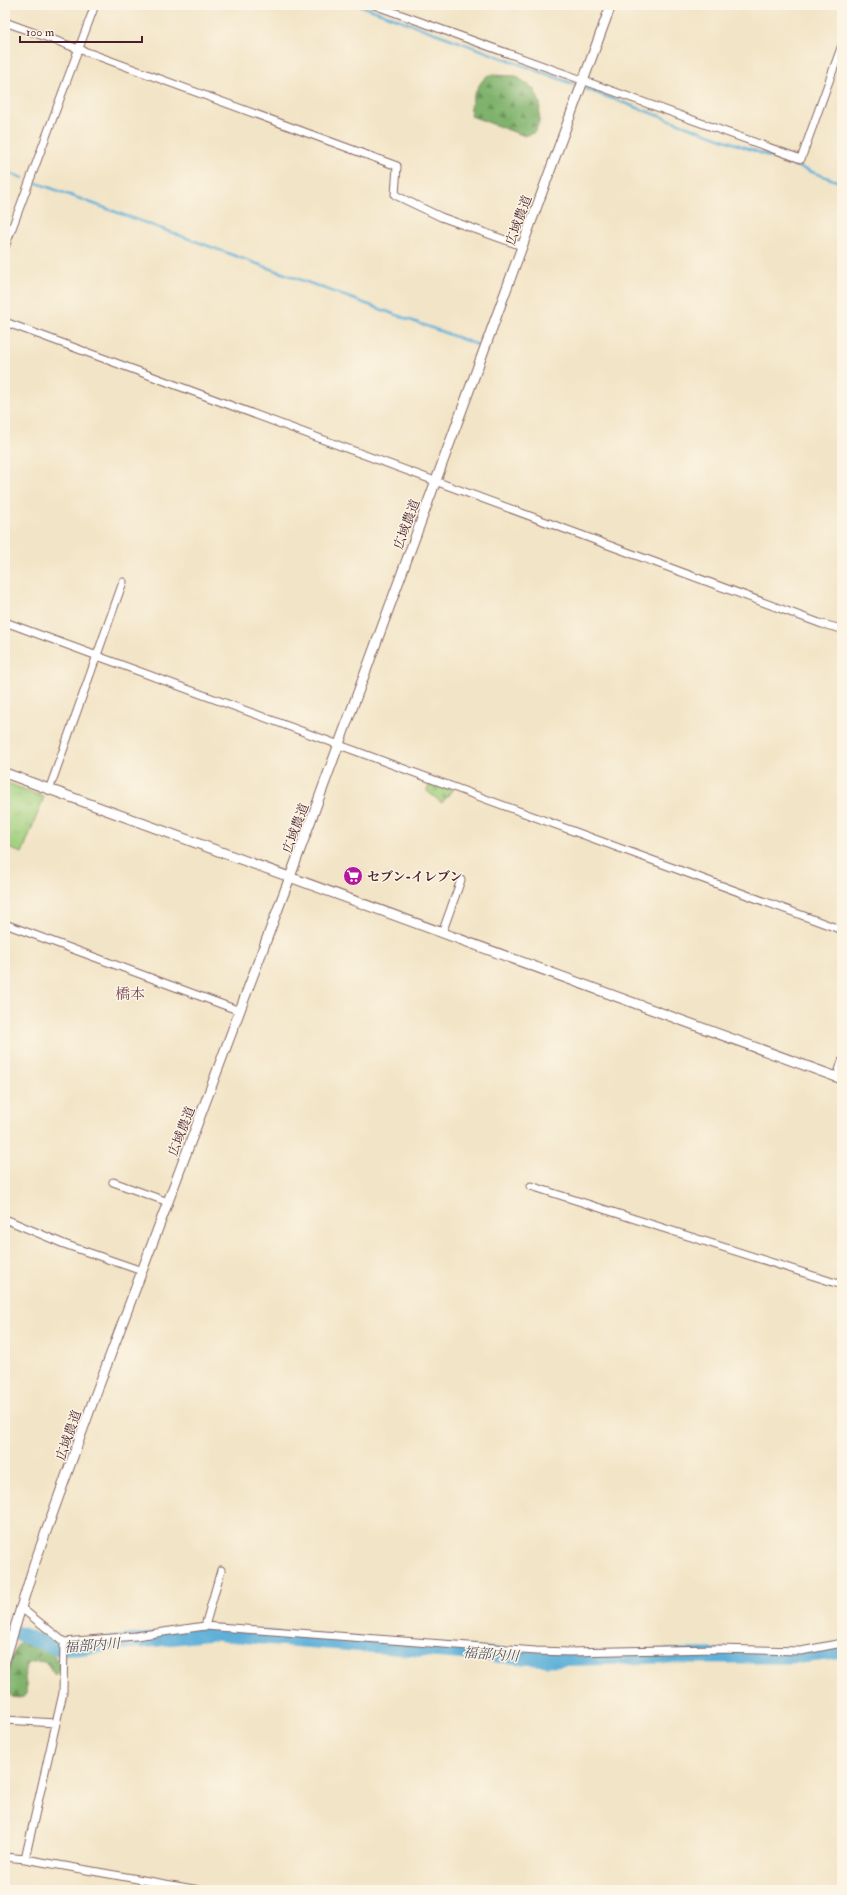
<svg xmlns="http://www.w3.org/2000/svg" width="847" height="1895" viewBox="0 0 847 1895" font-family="'IM FELL Double Pica','Noto Serif JP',serif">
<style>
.grass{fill:url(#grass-tufts);stroke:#747754}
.forest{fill:url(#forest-firs);stroke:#64684c}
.cemetery{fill:url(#cemetery-stones);stroke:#747754}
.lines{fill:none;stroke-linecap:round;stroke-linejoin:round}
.stream{stroke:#5eb0d9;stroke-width:2.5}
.river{stroke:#5eb0d9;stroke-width:15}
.minor-casing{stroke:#856461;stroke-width:9}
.tertiary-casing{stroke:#856461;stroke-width:11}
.minor{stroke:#fff;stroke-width:7}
.tertiary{stroke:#fff;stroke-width:9}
.labels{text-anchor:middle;stroke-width:3;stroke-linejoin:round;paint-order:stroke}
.street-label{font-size:13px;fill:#4a1f2b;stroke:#fcf5e5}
.poi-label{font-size:13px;font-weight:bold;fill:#4a1f2b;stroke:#fcf5e5;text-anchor:start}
.water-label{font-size:14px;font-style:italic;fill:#515268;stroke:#fcf5e5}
.quarter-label{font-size:15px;fill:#7d4d5d;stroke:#fcf5e5}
</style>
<defs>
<pattern id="grass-tufts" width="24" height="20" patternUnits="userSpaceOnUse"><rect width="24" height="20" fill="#9fcf7d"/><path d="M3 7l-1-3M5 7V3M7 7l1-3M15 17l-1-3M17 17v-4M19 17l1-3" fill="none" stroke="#8ab16c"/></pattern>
<pattern id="forest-firs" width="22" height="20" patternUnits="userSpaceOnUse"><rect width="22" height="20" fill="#7fb26c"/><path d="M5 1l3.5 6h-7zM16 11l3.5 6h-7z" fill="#6a9059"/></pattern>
<pattern id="cemetery-stones" width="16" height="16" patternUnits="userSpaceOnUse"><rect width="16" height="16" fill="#9fcf7d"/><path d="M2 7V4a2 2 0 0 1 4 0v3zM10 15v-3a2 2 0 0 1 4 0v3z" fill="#8ab16c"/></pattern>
</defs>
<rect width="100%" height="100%" fill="#fcf5e5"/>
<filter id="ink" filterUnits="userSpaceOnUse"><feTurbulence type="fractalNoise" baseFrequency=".025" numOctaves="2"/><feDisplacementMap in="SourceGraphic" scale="8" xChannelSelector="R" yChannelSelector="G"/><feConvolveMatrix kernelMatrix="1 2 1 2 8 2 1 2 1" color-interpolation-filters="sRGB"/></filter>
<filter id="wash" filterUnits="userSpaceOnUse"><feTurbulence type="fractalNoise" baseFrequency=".012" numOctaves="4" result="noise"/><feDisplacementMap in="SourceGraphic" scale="16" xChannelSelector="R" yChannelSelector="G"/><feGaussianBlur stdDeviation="0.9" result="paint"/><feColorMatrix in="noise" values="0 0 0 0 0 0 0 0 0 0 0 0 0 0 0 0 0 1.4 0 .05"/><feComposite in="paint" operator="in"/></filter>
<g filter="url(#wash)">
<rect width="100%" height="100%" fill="#f2e4c6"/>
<path class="grass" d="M5,782L44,797L22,853L5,847Z"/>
<path class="forest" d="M488,75L516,76L534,89L540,103L539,122L535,132L525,136L471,116C469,102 477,84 488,75Z
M30,1642C44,1646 61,1655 59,1672L55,1675C51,1672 50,1665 46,1663C43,1661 37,1661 33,1662C11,1666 43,1704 12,1697C3,1685 11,1654 19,1643Z"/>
<path class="cemetery" d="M430,782L452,790L442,803L427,791Z"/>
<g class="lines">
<path class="stream" d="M359,5L576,85
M586,89L842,183
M5,171L23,178
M37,183L478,345"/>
<path class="river" d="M5,1629L58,1648H76L134,1641
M141,1641L211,1633L548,1659L664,1656H801L842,1651"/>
</g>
</g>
<g filter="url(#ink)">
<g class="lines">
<g class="minor-casing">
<path id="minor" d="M374,5L801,159L842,45
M5,22L397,166L395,195L441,217L522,246
M5,247L95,5
M5,322L822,624L842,629
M5,622L842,930
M49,790L123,582
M5,924L240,1011
M442,933L461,880
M837,1077L842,1061
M113,1182L168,1202
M531,1186L842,1285
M5,1219L64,1244L142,1271
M20,1607L64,1642L136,1636L205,1626L536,1651L569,1652L716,1649L801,1651L842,1643
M205,1626L221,1570
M5,1720L56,1723
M5,1857L25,1859L199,1890
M25,1859L63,1693L64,1642"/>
</g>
<g class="tertiary-casing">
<path id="tertiary" d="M5,773L842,1079
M5,1660L34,1565L92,1404L290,877L611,5"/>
</g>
<use href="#minor" class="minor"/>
<use href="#tertiary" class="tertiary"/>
</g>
</g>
<defs>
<g id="supermarket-disc" transform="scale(1)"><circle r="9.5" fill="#b5179e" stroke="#fcf5e5"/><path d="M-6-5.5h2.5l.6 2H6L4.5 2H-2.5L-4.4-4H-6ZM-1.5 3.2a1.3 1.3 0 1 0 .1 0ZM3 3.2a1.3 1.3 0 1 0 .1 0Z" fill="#fff"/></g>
</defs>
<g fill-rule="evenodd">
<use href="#supermarket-disc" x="353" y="876"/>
</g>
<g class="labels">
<g class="street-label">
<text transform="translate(518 220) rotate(-70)" y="5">広域農道</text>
<text transform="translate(406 524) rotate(-70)" y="5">広域農道</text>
<text transform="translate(295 828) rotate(-70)" y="5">広域農道</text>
<text transform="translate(181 1131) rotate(-69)" y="5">広域農道</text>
<text transform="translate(68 1435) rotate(-71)" y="5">広域農道</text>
</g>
<g class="poi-label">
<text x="367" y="881">セブン-イレブン</text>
</g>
<g class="water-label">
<text transform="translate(92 1645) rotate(-4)" y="5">福部内川</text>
<text transform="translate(491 1654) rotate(4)" y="5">福部内川</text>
</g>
<g class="quarter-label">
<text x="130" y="999">橋本</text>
</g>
</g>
<rect width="847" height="1895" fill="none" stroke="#fcf5e5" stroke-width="20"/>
<path d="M20 36v6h122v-6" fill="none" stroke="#4a1f2b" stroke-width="2"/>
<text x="26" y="36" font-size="12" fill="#4a1f2b" stroke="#fcf5e5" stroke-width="3" paint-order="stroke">100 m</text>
</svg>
